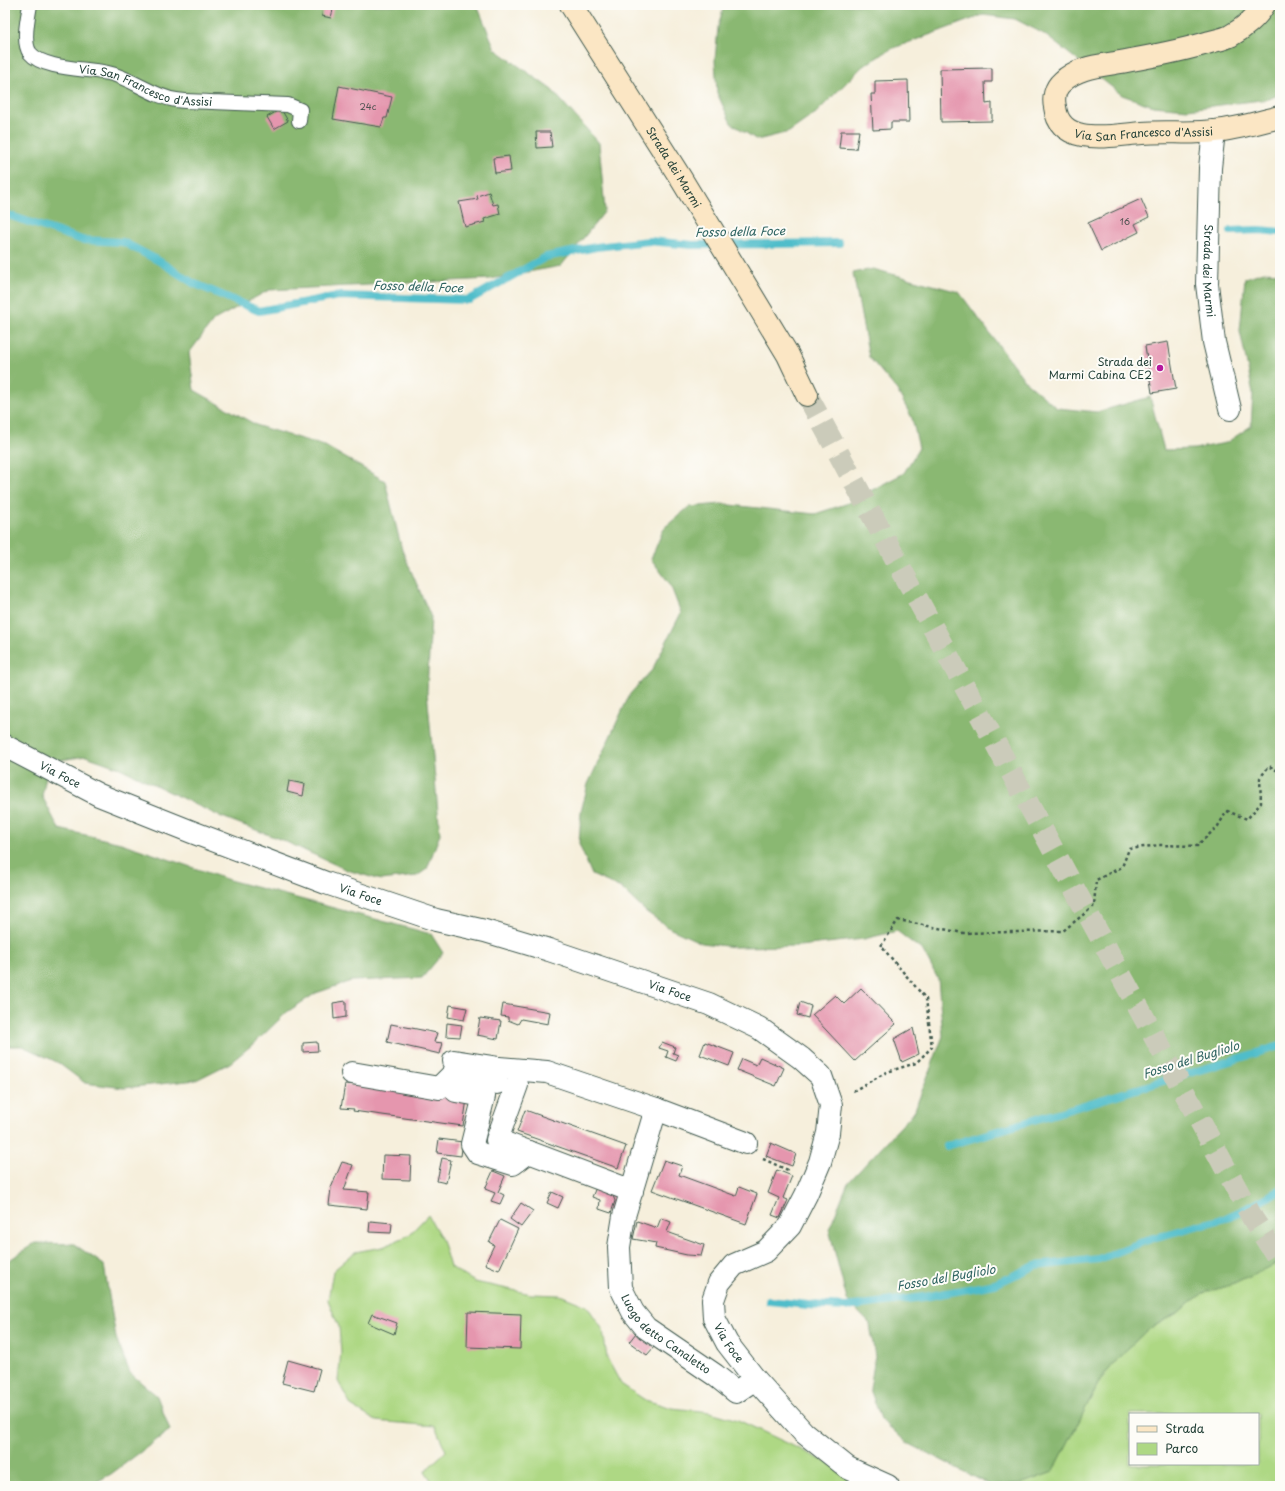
<svg xmlns="http://www.w3.org/2000/svg" width="1285" height="1491" viewBox="0 0 1285 1491" font-family="'Playpen Sans',sans-serif">
<style>
.green{fill:#aed884;stroke:#668a5c;fill-rule:evenodd}
.forest{fill:#8ab872;stroke:#547a53}
.lines{fill:none;stroke-linecap:round;stroke-linejoin:round}
.stream{stroke:#50bdca;stroke-width:8}
.building{fill:#e596ae}
.secondary-tunnel{stroke:#cbcbba;stroke-width:22;stroke-dasharray:22 11;stroke-linecap:butt}
.service-casing{stroke:#3f584d;stroke-width:16}
.minor-casing{stroke:#3f584d;stroke-width:24}
.tertiary-casing{stroke:#3f584d;stroke-width:24}
.secondary-casing{stroke:#3f584d;stroke-width:24}
.path{stroke:#3f584d;stroke-width:2.5;stroke-dasharray:3 3;stroke-linecap:butt}
.service{stroke:#fff;stroke-width:14}
.minor{stroke:#fff;stroke-width:22}
.tertiary{stroke:#fff;stroke-width:22}
.secondary{stroke:#fbe6c4;stroke-width:22}
.poi-dot{fill:#b5179e;stroke:#fdfcf7;stroke-width:1.5}
.labels{text-anchor:middle;stroke-width:4;stroke-linejoin:round;paint-order:stroke}
.number-label{font-size:9px;fill:#505352}
.street-label{font-size:11px;fill:#1f3d34;stroke:#fdfcf7}
.poi-label{font-size:11px;fill:#1f3d34;stroke:#fdfcf7;text-anchor:end}
.water-label{font-size:12px;font-style:italic;fill:#2e6361;stroke:#fdfcf7}
</style>
<rect width="100%" height="100%" fill="#fdfcf7"/>
<filter id="ink" filterUnits="userSpaceOnUse"><feTurbulence type="fractalNoise" baseFrequency=".025" numOctaves="2"/><feDisplacementMap in="SourceGraphic" scale="8" xChannelSelector="R" yChannelSelector="G"/><feConvolveMatrix kernelMatrix="1 2 1 2 8 2 1 2 1" color-interpolation-filters="sRGB"/></filter>
<filter id="wash" filterUnits="userSpaceOnUse"><feTurbulence type="fractalNoise" baseFrequency=".012" numOctaves="4" result="noise"/><feDisplacementMap in="SourceGraphic" scale="16" xChannelSelector="R" yChannelSelector="G"/><feGaussianBlur stdDeviation="0.9" result="paint"/><feColorMatrix in="noise" values="0 0 0 0 0 0 0 0 0 0 0 0 0 0 0 0 0 1.4 0 .05"/><feComposite in="paint" operator="in"/></filter>
<g filter="url(#wash)">
<rect width="100%" height="100%" fill="#f6efdc"/>
<path class="green" d="M428,1215L442,1240L450,1267L475,1282L531,1294L560,1295L587,1306L603,1330L607,1358L621,1384L645,1400L672,1408L710,1412L738,1420L806,1452L873,1486H435L425,1471L446,1451L435,1426L376,1421L351,1406L338,1381L341,1352L339,1327L328,1300L333,1271L355,1252L383,1247L409,1235Z
M1280,1262V1486H999L1023,1483L1053,1472L1100,1380L1122,1354L1146,1331L1177,1313L1203,1293L1234,1284ZM1130,1414H1258V1464H1130Z"/>
<path class="forest" d="M5,5H477L495,49L552,90L599,143L605,211L561,266L490,279L269,290L214,320L189,353L194,390L258,426L325,446L385,481L402,550L431,617L427,691L440,834L427,869L417,876L381,880L347,870L282,840L217,815L120,768L86,756L49,762L42,796L59,829L121,843L229,880L431,934L443,953L422,978L351,981L316,993L287,1012L258,1040L230,1063L196,1080L124,1088L85,1083L57,1062L22,1046H5Z
M724,5H1280V94L1269,99L1188,109L1153,106L1122,95L1044,34L1015,19L983,15L891,49L863,66L816,113L789,132L757,140L731,123L717,93L715,60L718,27Z
M873,269L959,292L1026,382L1057,408L1097,412L1150,397L1164,450L1194,449L1226,443L1251,426L1253,393L1240,331L1245,278L1264,272L1280,273V1262L1234,1284L1203,1293L1177,1313L1146,1331L1122,1354L1100,1380L1053,1472L1023,1483L992,1486L906,1442L881,1419L870,1389L875,1357L870,1324L847,1300L829,1229L848,1183L914,1112L943,1036L938,979L923,951L897,931L864,939L799,946L734,947L702,943L671,929L645,911L621,888L592,875L579,844L581,812L588,784L630,694L652,670L681,613L670,584L651,559L664,528L689,507L721,504L815,514L846,504L904,473L919,448L912,418L897,390L869,357L853,273Z
M35,1243L74,1244L104,1265L116,1338L130,1373L157,1396L170,1430L111,1474L89,1486H5V1263Z"/>
<g class="lines">
<path class="stream" d="M5,214L82,240L123,242L159,261L193,283L259,311L338,296L469,300L546,257L596,247L649,241L693,245L839,243
M1231,231L1260,230L1280,232
M947,1146L1280,1046
M769,1301L808,1305L846,1307L924,1297L995,1284L1035,1266L1099,1259L1153,1238L1226,1218L1252,1206L1280,1190"/>
</g>
<g id="blocks">
<path class="building" d="M323,5H334L331,18L322,16Z
M992,68V82H985L986,104L992,103V121L941,122L940,69Z
M908,80L909,122H891V129L873,130L871,94H875V81Z
M339,86L392,97L387,118H384L381,127L333,119Z
M281,109L288,121L274,129L267,117Z
M841,131H859L856,149L839,148Z
M536,132H550L552,147L537,148Z
M509,156L511,171L495,173L493,158Z
M489,192L493,205L498,204L500,214L484,219L485,222L465,227L459,202L478,199L477,196Z
M1141,199L1149,217L1135,224L1139,232L1101,251L1088,223Z
M1168,342L1176,389L1152,393L1145,346Z
M289,781L305,784L303,796L287,792Z
M861,988L896,1024L855,1061L812,1015L835,995L844,1004Z
M346,1001V1017L334,1019L333,1003Z
M800,1002L811,1006L808,1018L797,1015Z
M503,1004L550,1012L548,1024L521,1019L518,1024L508,1020V1017L501,1016Z
M450,1005L467,1008L464,1020L448,1017Z
M480,1018L501,1021L498,1039L477,1035Z
M447,1023L462,1025L460,1037L446,1036Z
M391,1024L437,1033L434,1042L443,1043L440,1054L387,1042Z
M913,1028L919,1054L902,1062L894,1039Z
M317,1042L318,1051L303,1052V1043Z
M662,1042L675,1047L673,1053L678,1055L676,1061L666,1057L668,1051L659,1048Z
M705,1042L734,1053L729,1066L700,1055Z
M760,1057L784,1068L776,1086L737,1070L742,1059L756,1065Z
M345,1084L357,1085V1084L467,1099L463,1126L353,1111L354,1109L341,1108Z
M525,1110L626,1146L618,1168L517,1132Z
M439,1139L463,1142L461,1156L437,1153Z
M771,1143L796,1154L792,1166L766,1156Z
M383,1155L411,1156L410,1180L382,1179Z
M442,1158L451,1160L446,1183L437,1181Z
M664,1160L682,1166L679,1175L736,1196L739,1187L757,1194L746,1224L652,1190Z
M342,1162L353,1165L344,1190L369,1192L367,1209L329,1205L331,1188Z
M777,1170L792,1176L783,1198L788,1200L780,1218L772,1215L779,1198L768,1193Z
M493,1171L505,1176L498,1192L504,1195L500,1204L491,1201L495,1193L485,1189Z
M597,1185L612,1193L615,1201L611,1213L599,1209L600,1200L592,1197Z
M552,1192L563,1197L558,1208L547,1203Z
M521,1203L533,1211L521,1227L510,1219Z
M661,1218L671,1222L667,1232L704,1245L701,1256L687,1255L655,1248L656,1243L633,1239L637,1221L657,1228Z
M500,1220L518,1229L499,1270L485,1264L494,1245L489,1242Z
M370,1221L392,1223L391,1233L369,1232Z
M468,1312L521,1314L520,1349L467,1347Z
M372,1314L397,1323L394,1334L368,1323Z
M636,1333L654,1347L647,1355L629,1342Z
M288,1360L320,1369L314,1391L282,1383Z"/>
</g>
</g>
<g filter="url(#ink)">
<use href="#blocks" fill-opacity="0" stroke="#3f584d" stroke-width="1"/>
<g class="lines">
<path class="secondary-tunnel" d="M807,395L1253,1219L1280,1261"/>
<g class="service-casing">
<g id="service">
<path id="s1" d="M30,5C28,17 22,42 30,53C44,70 88,68 108,73C132,78 151,96 176,100C188,102 200,101 212,102C238,103 263,104 288,105L300,110L299,121"/>
</g>
</g>
<g class="minor-casing">
<g id="minor">
<path id="s2" d="M5,746L99,795L192,832L326,883L436,920L485,931L549,950L709,1004L759,1028L801,1058L821,1076L831,1105L828,1133L820,1162L806,1195L790,1226L766,1251L734,1265L719,1283L713,1300L714,1318L727,1343L755,1379L803,1432L848,1468L888,1486"/>
<path d="M454,1061L499,1068L547,1072L656,1109L746,1143"/>
<path d="M352,1073L439,1088L451,1076L497,1083"/>
<path d="M517,1085L497,1140L632,1191"/>
<path d="M456,1091L484,1096L472,1144L478,1153L513,1164L529,1152"/>
<path id="s3" d="M656,1109L624,1216L619,1247L621,1288L633,1312L646,1328L715,1375L736,1392L755,1379"/>
</g>
</g>
<g class="tertiary-casing">
<g id="tertiary">
<path id="s4" d="M1214,131L1210,168L1207,284L1214,342L1230,409"/>
</g>
</g>
<g class="secondary-casing">
<g id="secondary">
<path id="s5" d="M571,5L680,177L788,355L807,395"/>
<path id="s6" d="M1264,5C1257,17 1243,29 1230,36C1224,39 1217,40 1210,42C1179,52 1147,57 1115,63C1097,66 1076,68 1062,82C1055,88 1053,98 1055,107C1060,148 1113,135 1142,133C1166,131 1191,134 1215,131C1237,129 1259,122 1280,117"/>
</g>
</g>
<path class="path" d="M853,1091L887,1072L916,1063L932,1047L926,999L881,946L898,920L963,933L1063,931L1094,906L1096,880L1122,867L1129,849L1159,845L1197,846L1218,826L1227,811L1247,819L1261,803L1260,778L1269,766L1280,772
M763,1159L790,1171"/>
<use href="#service" class="service"/>
<use href="#minor" class="minor"/>
<use href="#tertiary" class="tertiary"/>
<use href="#secondary" class="secondary"/>
</g>
</g>
<circle class="poi-dot" cx="1160" cy="368" r="4"/>
<g class="labels">
<g class="number-label">
<text x="368" y="110">24c</text>
<text x="1125" y="225">16</text>
</g>
<g class="street-label">
<text dy="4" stroke="none"><textPath href="#s1" startOffset="171">Via San Francesco d'Assisi</textPath></text>
<text dy="4" stroke="none"><textPath href="#s6" startOffset="353">Via San Francesco d'Assisi</textPath></text>
<text dy="4" stroke="none"><textPath href="#s5" startOffset="192">Strada dei Marmi</textPath></text>
<text dy="4" stroke="none"><textPath href="#s4" startOffset="140">Strada dei Marmi</textPath></text>
<text dy="4" stroke="none"><textPath href="#s2" startOffset="62">Via Foce</textPath></text>
<text dy="4" stroke="none"><textPath href="#s2" startOffset="386">Via Foce</textPath></text>
<text dy="4" stroke="none"><textPath href="#s2" startOffset="710">Via Foce</textPath></text>
<text dy="4" stroke="none"><textPath href="#s3" startOffset="250">Luogo detto Canaletto</textPath></text>
<text dy="4" stroke="none"><textPath href="#s2" startOffset="1203">Via Foce</textPath></text>
</g>
<g class="poi-label">
<text x="1152" y="366">Strada dei<tspan x="1152" dy="13">Marmi Cabina CE2</tspan></text>
</g>
<g class="water-label">
<text transform="translate(740 232) rotate(-1)" y="4">Fosso della Foce</text>
<text transform="translate(418 287) rotate(2)" y="4">Fosso della Foce</text>
<text transform="translate(1191 1060) rotate(-17)" y="4">Fosso del Bugliolo</text>
<text transform="translate(946 1278) rotate(-10)" y="4">Fosso del Bugliolo</text>
</g>
</g>
<rect width="1285" height="1491" fill="none" stroke="#fdfcf7" stroke-width="20"/>
<rect x="1129" y="1413" width="130" height="52" fill="#fdfcf7" stroke="#a4b0a9"/>
<rect x="1137" y="1426" width="20" height="6" fill="#fbe6c4" stroke="#a4b0a9"/>
<text x="1165" y="1433" font-size="12" fill="#1f3d34">Strada</text>
<rect x="1137" y="1443" width="20" height="12" fill="#aed884" stroke="#a4b0a9"/>
<text x="1165" y="1453" font-size="12" fill="#1f3d34">Parco</text>
</svg>
